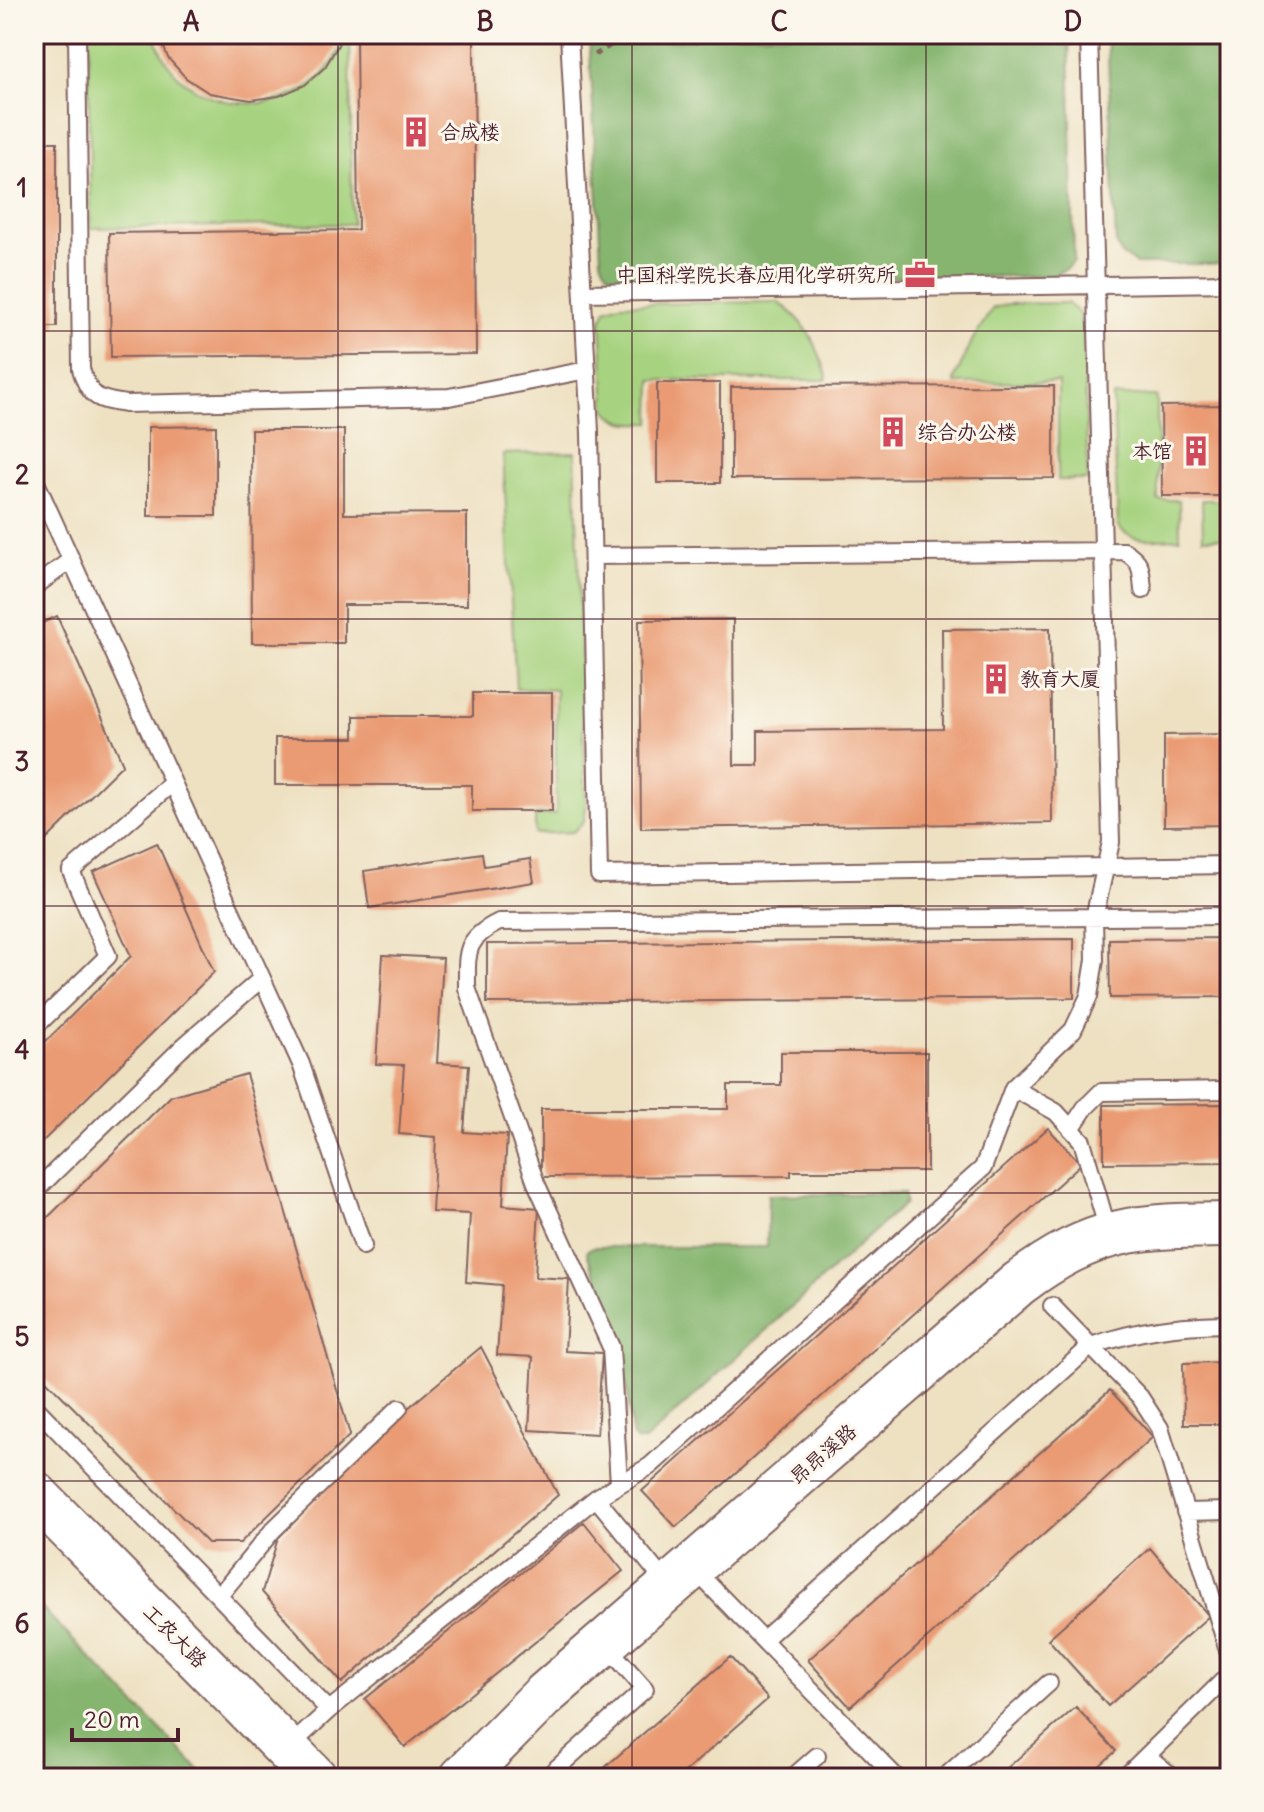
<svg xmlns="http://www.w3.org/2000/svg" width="1264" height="1812" viewBox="0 0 1264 1812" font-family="Delius,'LXGW WenKai TC',sans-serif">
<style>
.green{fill:#a7d380;stroke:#787956;stroke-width:2}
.forest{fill:#85b56e;stroke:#686a4c;stroke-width:2}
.building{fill:#ea9b73}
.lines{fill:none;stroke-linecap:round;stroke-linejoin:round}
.lane-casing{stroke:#836360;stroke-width:20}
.secondary-casing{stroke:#836360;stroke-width:48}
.primary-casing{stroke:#836360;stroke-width:48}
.path{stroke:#836360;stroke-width:5;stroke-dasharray:6 6;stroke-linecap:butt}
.lane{stroke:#fff;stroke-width:16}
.secondary{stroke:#fff;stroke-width:44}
.primary{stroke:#fff;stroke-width:44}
.grid{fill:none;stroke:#4a1f2b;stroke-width:2;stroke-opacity:0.55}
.labels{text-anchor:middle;stroke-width:6;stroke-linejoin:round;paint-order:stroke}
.poi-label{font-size:20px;fill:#4a1f2b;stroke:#fbf7ec;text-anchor:start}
.street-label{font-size:20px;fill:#4a1f2b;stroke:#fbf7ec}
.neatline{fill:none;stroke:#4a1f2b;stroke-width:3}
.grid-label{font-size:26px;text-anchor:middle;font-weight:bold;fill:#4a1f2b}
</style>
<rect width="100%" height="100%" fill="#fbf7ec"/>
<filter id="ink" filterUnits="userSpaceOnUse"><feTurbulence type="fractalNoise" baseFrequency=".0125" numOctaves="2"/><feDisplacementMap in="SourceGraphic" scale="16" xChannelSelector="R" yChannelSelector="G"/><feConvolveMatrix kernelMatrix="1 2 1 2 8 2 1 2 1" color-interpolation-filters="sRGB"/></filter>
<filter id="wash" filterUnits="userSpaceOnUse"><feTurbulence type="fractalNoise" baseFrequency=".006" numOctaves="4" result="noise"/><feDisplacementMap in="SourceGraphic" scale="32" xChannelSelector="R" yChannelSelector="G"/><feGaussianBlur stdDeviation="1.8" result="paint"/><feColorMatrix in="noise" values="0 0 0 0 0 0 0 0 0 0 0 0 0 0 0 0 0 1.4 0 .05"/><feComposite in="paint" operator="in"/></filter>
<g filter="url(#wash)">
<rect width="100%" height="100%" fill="#eee1c2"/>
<path class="green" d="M88,34H155C176,125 320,127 344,37H350L352,224L91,228Z
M777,302C805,317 818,347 827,376L826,380H652L651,423C632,423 619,426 606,409L601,321L606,309L619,304Z
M1067,303L1078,312L1083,326L1088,480H1058V382L955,383L954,380L973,339L993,308L1008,304Z
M1113,396H1157L1158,500H1179L1180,538C1159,538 1131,545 1118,526Z
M575,452L586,808L584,821L573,832L535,834V815L556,814V690L516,689L503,454Z
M1202,500H1230V538H1203Z"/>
<path class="forest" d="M589,34H637L638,41L692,40L699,34H1069L1074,261L1068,268L1052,276L621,280C610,277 604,271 601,259Z
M1107,34H1230V264H1136L1122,255L1116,245Z
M904,1193L905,1203L645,1441H637L632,1435L622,1337L587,1254L588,1250L593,1247H767L768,1195Z
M34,1600L207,1778H34Z"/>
<g id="blocks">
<path class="building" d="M159,34H341L338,45L325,67L305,85L279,96L251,100L209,93L186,78L168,58Z
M356,34H474L476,354L111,357L109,233L358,230Z
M34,142H57V327H35L34,324Z
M657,383H720V483H657Z
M1054,386V478L731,479V387Z
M1230,405V496H1162L1161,406Z
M216,426V516H148V427Z
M251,430H344V514L467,513V605H344V643H252Z
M57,616L123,764L34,852V752L41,745L34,729V627Z
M733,619L734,765H758V731L943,729L942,629L1050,628L1052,823L641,828L639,620Z
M473,693H552V811H472V785H275V738H354V716H473Z
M1230,734V825L1164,826V735Z
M157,843L214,972L34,1150V1053L131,956L93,872Z
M482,853L484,866L530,859L534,882L369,908L364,871Z
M1230,938V997L1110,998L1109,939Z
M1074,939V998L487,1003V944Z
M383,955L443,958L437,1063L469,1065L464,1132L507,1135L503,1205L539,1208L535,1277L569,1279L565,1351L602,1353L597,1434L529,1430L533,1357L497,1355L502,1285L466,1282L470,1214L432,1212L436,1137L399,1134L404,1065L376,1064Z
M781,1052H927V1171H791V1176L541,1177V1109H728V1085H781Z
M246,1074L350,1435L240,1543H208L34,1368V1231L171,1096Z
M1230,1104V1162L1104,1163V1105Z
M1048,1128L1081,1164L676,1527L642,1491Z
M481,1347L558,1495L342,1683L262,1592L278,1538L401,1414Z
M1230,1362V1424H1184L1183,1363Z
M1110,1390L1153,1437L850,1707L808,1660Z
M584,1522L623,1571L405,1747L365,1699Z
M1150,1548L1209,1616L1108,1706L1048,1639Z
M730,1657L768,1699L678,1778H593Z
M1076,1707L1116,1751L1086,1778H996Z"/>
</g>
</g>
<g filter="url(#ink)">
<use href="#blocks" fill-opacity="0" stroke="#836360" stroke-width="2"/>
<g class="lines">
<g class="lane-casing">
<path id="lane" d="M77,34L81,369C89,397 97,400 126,404L449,397L587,370
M569,34L590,432L599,875L1230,865
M583,293L1230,283
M34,478L301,1064L363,1246
M593,556L1124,551C1143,562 1141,570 1143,590
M34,587L71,560
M34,1028L108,956L71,871L172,783
M1013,1088L1056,1112L1082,1141L1109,1234
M1071,1129L1085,1108L1101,1092L1230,1090
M34,1192L185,1045L261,979
M1052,1306L1140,1397L1160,1428L1230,1657
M34,1406L329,1710
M619,1484L611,1347L536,1183L467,988C467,952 464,939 499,922L1230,916
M596,1498L669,1587
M1185,1512L1230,1511
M693,1568L897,1778
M219,1596L273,1530L399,1408
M763,1640L1091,1346C1142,1329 1176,1325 1230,1324
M288,1748L329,1710L596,1498L650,1466L983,1168L1013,1088L1073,1030L1089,996L1095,960L1094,918L1111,842L1089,34
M1147,1756L1174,1778
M546,1778L645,1689L604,1643
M792,1778L817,1756
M944,1778L1049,1683
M1124,1778L1230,1674"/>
</g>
<g class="secondary-casing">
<path id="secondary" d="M462,1778L542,1697L1018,1284C1095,1226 1137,1226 1230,1225"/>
</g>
<g class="primary-casing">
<path id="primary" d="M34,1493L315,1778"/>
</g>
<path class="path" d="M595,55L628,34"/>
<use href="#lane" class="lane"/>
<use href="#secondary" class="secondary"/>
<use href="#primary" class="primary"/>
</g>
</g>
<path class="grid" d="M338,34V1778M632,34V1778M926,34V1778M34,331H1230M34,619H1230M34,906H1230M34,1193H1230M34,1481H1230"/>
<defs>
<g id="building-bare" transform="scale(2.4)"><path d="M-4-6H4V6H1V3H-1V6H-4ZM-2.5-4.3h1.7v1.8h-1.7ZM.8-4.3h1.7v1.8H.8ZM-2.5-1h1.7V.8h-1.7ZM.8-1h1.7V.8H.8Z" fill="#d1495b" stroke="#fbf7ec" stroke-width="2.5" paint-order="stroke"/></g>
<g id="office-bare" transform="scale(2.4)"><path d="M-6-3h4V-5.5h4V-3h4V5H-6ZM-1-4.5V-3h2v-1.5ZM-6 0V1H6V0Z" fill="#d1495b" stroke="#fbf7ec" stroke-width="2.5" paint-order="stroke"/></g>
</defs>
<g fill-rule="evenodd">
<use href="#building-bare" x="416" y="132"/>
<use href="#office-bare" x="920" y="275"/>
<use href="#building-bare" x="893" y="432"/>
<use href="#building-bare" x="1196" y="451"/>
<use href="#building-bare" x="996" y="679"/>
</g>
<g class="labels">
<g class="poi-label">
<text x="440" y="139">合成楼</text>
<text x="896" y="282" text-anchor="end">中国科学院长春应用化学研究所</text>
<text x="917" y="439">综合办公楼</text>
<text x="1172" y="458" text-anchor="end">本馆</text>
<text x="1020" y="686">教育大厦</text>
</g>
<g class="street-label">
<text transform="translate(823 1454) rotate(-41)" y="7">昂昂溪路</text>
<text transform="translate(175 1636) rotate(45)" y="7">工农大路</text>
</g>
</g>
<rect width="1264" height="1812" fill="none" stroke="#fbf7ec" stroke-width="88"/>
<path d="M72 1728v12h106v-12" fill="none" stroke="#4a1f2b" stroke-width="4"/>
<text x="84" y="1728" font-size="24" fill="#4a1f2b" stroke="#fbf7ec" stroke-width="6" paint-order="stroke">20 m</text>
<rect x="44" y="44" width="1176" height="1724" class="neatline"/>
<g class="grid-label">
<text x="191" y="31">A</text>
<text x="485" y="31">B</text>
<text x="779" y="31">C</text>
<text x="1073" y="31">D</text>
<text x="22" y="197">1</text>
<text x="22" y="484">2</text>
<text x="22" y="771">3</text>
<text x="22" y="1059">4</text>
<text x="22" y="1346">5</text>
<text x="22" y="1633">6</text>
</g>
</svg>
